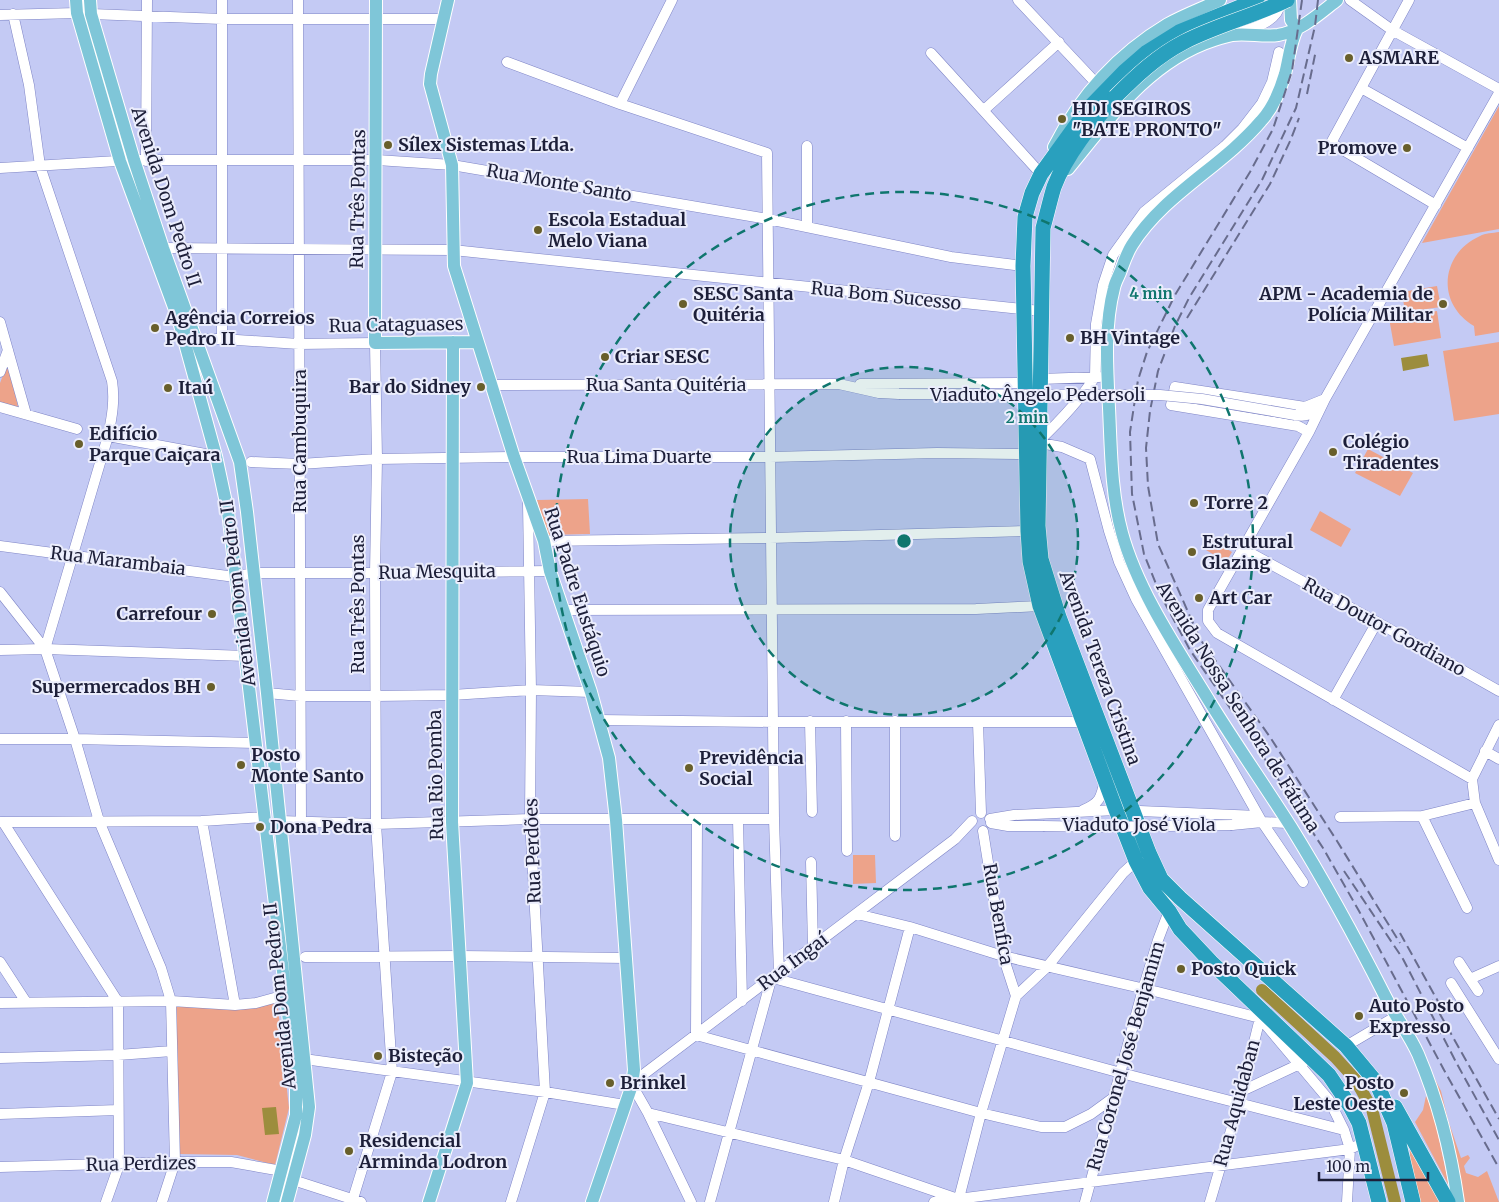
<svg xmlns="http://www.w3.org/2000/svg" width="1499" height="1202" viewBox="0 0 1499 1202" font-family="Merriweather,serif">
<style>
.green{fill:#eda38a}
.water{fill:#9c8d3d}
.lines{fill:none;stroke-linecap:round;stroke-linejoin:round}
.river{stroke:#9c8d3d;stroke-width:12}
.minor-casing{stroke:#7f85c6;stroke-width:11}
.major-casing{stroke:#fff;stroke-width:14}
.highway-casing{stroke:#fff;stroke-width:16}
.minor{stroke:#fff;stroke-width:10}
.major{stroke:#7fc6d8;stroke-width:12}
.highway{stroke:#29a0be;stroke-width:15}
.rail{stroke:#686c8d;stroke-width:2;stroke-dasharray:10 5;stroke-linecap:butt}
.minor-bridge-casing{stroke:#7f85c6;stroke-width:11;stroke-linecap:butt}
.highway-bridge-casing{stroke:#fff;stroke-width:16;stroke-linecap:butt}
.minor-bridge{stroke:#fff;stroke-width:10}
.highway-bridge{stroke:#29a0be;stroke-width:15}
.ring{fill:none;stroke:#0f766e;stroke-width:2.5;stroke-dasharray:9 6}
.poi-dot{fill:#685f2b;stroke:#ebedfc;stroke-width:2}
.labels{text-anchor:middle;stroke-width:4;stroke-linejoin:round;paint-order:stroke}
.poi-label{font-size:18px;font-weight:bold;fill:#1d1f39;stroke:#ebedfc;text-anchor:start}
.street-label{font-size:18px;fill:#1d1f39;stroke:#ebedfc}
.centre{fill:#0f766e;stroke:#ebedfc;stroke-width:2.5}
.ring-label{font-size:15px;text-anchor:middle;font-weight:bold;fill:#0f766e;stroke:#ebedfc;stroke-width:4;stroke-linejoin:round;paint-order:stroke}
</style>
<rect width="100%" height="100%" fill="#c4caf4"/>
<path class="green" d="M1499,106V229L1422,243Z
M1499,232V332L1475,336L1474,326C1436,304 1440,254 1480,236C1485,233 1493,233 1499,232Z
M1437,286L1441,307L1405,312L1402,292Z
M1437,311L1441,338L1394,346L1389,318Z
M1499,342V414L1454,421L1443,351Z
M8,362L18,407L0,403V383Z
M1368,449L1413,473L1400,496L1355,473Z
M588,499L590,534L546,535L537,500Z
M1320,511L1351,529L1341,547L1310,530Z
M1212,540L1232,552L1226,562L1206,550Z
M853,855H875L876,883L853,884Z
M277,999L289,1108L275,1165L237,1155L179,1154L172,1001Z
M1411,1032L1441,1091L1448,1120L1461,1158L1468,1155L1470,1158L1464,1166L1466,1173L1478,1177L1487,1171L1499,1202H1462L1444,1112Z
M1426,1096L1433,1111L1449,1186L1415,1122L1423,1110Z
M1410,1141L1445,1202H1417L1410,1175Z"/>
<path class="water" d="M1427,354L1429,366L1403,371L1401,358Z
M276,1107L279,1134L265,1135L262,1108Z"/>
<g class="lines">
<path class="river" d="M1262,990L1335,1057L1355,1079L1372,1109L1395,1202"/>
<g class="minor-casing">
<path id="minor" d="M222,0V339
M298,0L301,821
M1018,0L1096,83
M1350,0L1392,30L1499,89
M1409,0L1331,143L1436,205
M13,14L29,85L40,166L112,381C115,400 112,417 108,436L45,649L75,739L99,821L161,968L171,1001L175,1162L162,1202
M91,14L222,19H444
M0,15L77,13
M1238,33C1255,27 1277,23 1281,2
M931,53L1041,174
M507,62L620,104L767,153L774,819L779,974
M1361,88L1468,148
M620,104L672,0
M984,110L1059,42
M807,146V227
M146,161L147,0
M0,168L134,160H377L452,165L768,219L951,257L1023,266
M163,248L453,250L1041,311
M0,322L26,414
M195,339H222L299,344L375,343L377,459L375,573L376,824L392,1072L352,1202
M0,372L8,350
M1095,377L1096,324L1103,285L1113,255L1144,212L1225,146L1242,129L1262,103L1272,82L1279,52
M1040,379L1099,377
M860,384L1026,383
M493,385L839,384L879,393L899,394
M0,407L77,429
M1295,415C1306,417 1312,415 1319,406
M1309,432L1298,426L1171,405L1175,387L1305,407L1325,399
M108,436L216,456
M1039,441C1060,421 1079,401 1095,377
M1040,443L1062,447L1090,459L1109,531L1119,562L1136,599L1262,822L1303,882
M251,462L300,464L377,459L514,457H770L937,453L1026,454
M544,541L770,538L1028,531
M0,546L235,577L253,573H375L550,571
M1243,549L1377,622L1499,691
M0,592L45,649
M563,610L976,609L1040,606
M0,650L45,649L246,656
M267,693L300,696H375L452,695L531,690L591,692
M1333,700L1377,622
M599,720L773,722H1084
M810,721L812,812
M846,721L847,851
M978,722L981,813
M1499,725L1472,779L1475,803L1499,860
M0,739H75L256,743
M1485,751L1499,759
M1472,779L1217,633L1208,621V610L1309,432L1325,399L1499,93
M1083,810C1100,803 1101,798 1105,780
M1422,816L1467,908
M1340,817L1422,816L1475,803
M738,819L742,1001
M990,819L1014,815L1116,810L1258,816
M202,821L235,1005
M280,821L376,824L530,819H774
M0,822L202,821L265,817
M3,822L118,1002L119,1165L106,1202
M991,823L1008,826H1043
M1232,825L1262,822L1288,823
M983,831L1003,956L1016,996
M895,836V721
M811,862L813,947
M857,914L910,927L1003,956L1158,992L1260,1018L1329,1100L1344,1130
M305,957L460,956L626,958
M0,962L26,1002
M1459,962L1470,979
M773,978L1121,1073L1344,1130L1350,1149L1347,1202
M1451,983L1499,1059
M1478,991L1470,979L1499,966
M0,1003L171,1001L235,1005L256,1003L285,995
M696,1035L981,1113L1041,1127H1065L1091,1114L1113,1098
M696,1035L697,819
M1346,1046L1395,1017
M0,1058L118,1055L172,1051
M304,1059L545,1092L625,1105
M1242,1091L1304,1062
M648,1113L844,1160L955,1198
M0,1114L118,1110
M0,1167L175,1162H231L282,1171
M293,1180L361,1202
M511,1202L545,1092L530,819L531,690L528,503
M691,1202L648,1113L632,1085L640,1077L955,839L972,821
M710,1202L771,980
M834,1202L844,1160L869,1082L910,927
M934,1202L1350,1149L1356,1146
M958,1202L981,1113L1016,996L1047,967L1123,873L1136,861
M1085,1202L1143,989L1158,940L1169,911
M1210,1202L1239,1103L1260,1018L1259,1014"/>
</g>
<g class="major-casing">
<path id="major" d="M76,0L77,13L120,161L178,318L216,456L228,512L296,1080V1115L273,1202
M90,0L91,14L134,160L163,248L240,462L247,512L267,693L309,1107L305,1135L287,1202
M376,0L375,343L477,342
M448,0L431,74L430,84L452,165L454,266L514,457L544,541L550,571L591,692L609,758L616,820L634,1070L632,1085L592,1202
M1290,0L1291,20L1297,29C1290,43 1289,59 1285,74C1280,91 1273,108 1261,121C1222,167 1164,194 1132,245C1127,253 1124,262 1121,270C1119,276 1115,282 1114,288C1104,326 1107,369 1109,408C1111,450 1111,493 1122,533C1138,592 1180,653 1211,704C1237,746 1265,786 1291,827C1325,882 1356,939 1385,996C1395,1016 1409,1034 1418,1054C1438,1101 1451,1152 1458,1202
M1054,147C1080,96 1118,54 1168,24C1184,15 1203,8 1220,0
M1068,169C1109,119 1149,61 1214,40C1220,38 1226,36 1232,35C1247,33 1263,37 1278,35C1301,31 1319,14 1337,0
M429,1202L467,1083L452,822L453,342"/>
</g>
<g class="highway-casing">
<path id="highway" d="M1257,0L1179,32L1147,52L1124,72L1088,109L1041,174L1032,193L1025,217L1023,266L1028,531L1030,561L1040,606L1116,810L1136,861L1150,888L1169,911L1180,929L1211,962L1329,1075L1350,1106L1359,1123L1379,1202
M1115,97C1092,124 1067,153 1054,187C1050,200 1047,214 1043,228L1038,526L1041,559L1059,617L1149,853L1161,879L1180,898L1346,1046L1376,1082L1394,1123L1413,1202
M1395,1107L1448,1202"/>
</g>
<use href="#minor" class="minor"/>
<use href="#major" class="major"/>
<use href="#highway" class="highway"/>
<path class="rail" d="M1302,0L1292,71L1273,129L1250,172L1175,295L1147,352L1138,380L1130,432L1132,494L1144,554L1160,594L1190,650L1257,747L1323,848L1359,911L1444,1070L1499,1168
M1318,0L1315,26L1296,108L1262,180L1189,298L1175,326L1158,371L1150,411L1146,448L1148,486L1158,544L1200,639L1270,737L1337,841L1400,943
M1307,94L1316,50
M1187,318L1270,184L1291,139L1299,118
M1344,871L1403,959L1457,1064L1499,1140
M1400,933L1440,1005
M1432,1000L1499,1119"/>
<g class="minor-bridge-casing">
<path id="minor-bridge" d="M899,394L1160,395L1202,399L1295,415
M1043,826L1100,827L1232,825"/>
</g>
<g class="highway-bridge-casing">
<path id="highway-bridge" d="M1115,97C1136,76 1157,56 1184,42C1217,25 1254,16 1287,0"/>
</g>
<use href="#minor-bridge" class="minor-bridge"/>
<use href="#highway-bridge" class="highway-bridge"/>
</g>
<circle cx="904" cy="541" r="174" fill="#0f766e" fill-opacity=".12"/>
<g class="ring">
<circle cx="904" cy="541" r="174"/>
<circle cx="904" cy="541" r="349"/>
</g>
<g class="poi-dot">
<circle cx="1349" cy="58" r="5"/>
<circle cx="1062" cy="119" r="5"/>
<circle cx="388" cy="145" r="5"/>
<circle cx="1407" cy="148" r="5"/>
<circle cx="538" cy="230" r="5"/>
<circle cx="683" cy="304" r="5"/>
<circle cx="1443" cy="304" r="5"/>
<circle cx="155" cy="328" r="5"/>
<circle cx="1070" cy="338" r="5"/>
<circle cx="605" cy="357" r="5"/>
<circle cx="481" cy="387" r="5"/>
<circle cx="168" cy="388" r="5"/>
<circle cx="79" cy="444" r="5"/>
<circle cx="1333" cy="452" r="5"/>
<circle cx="1194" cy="503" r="5"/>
<circle cx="1192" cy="552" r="5"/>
<circle cx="1199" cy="598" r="5"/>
<circle cx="212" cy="614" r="5"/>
<circle cx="211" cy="687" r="5"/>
<circle cx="241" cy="765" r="5"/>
<circle cx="689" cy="768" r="5"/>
<circle cx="260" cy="827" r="5"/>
<circle cx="1181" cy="969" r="5"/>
<circle cx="1359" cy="1016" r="5"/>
<circle cx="378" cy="1056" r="5"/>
<circle cx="610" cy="1083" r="5"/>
<circle cx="1404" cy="1093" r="5"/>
<circle cx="349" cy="1151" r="5"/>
</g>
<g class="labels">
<g class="poi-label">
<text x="1359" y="64">ASMARE</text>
<text x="1072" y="115">HDI SEGIROS<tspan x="1072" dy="21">"BATE PRONTO"</tspan></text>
<text x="398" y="151">Sílex Sistemas Ltda.</text>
<text x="1397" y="154" text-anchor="end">Promove</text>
<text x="548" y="226">Escola Estadual<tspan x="548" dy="21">Melo Viana</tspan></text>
<text x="693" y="300">SESC Santa<tspan x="693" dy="21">Quitéria</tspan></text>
<text x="1433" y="300" text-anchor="end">APM - Academia de<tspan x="1433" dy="21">Polícia Militar</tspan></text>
<text x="165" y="324">Agência Correios<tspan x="165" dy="21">Pedro II</tspan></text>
<text x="1080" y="344">BH Vintage</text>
<text x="615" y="363">Criar SESC</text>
<text x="471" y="393" text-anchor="end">Bar do Sidney</text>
<text x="178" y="394">Itaú</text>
<text x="89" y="440">Edifício<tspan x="89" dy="21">Parque Caiçara</tspan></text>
<text x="1343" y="448">Colégio<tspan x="1343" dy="21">Tiradentes</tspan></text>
<text x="1204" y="509">Torre 2</text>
<text x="1202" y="548">Estrutural<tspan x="1202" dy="21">Glazing</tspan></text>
<text x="1209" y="604">Art Car</text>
<text x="202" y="620" text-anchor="end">Carrefour</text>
<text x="201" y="693" text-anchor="end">Supermercados BH</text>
<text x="251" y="761">Posto<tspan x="251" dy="21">Monte Santo</tspan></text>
<text x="699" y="764">Previdência<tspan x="699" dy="21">Social</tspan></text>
<text x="270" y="833">Dona Pedra</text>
<text x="1191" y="975">Posto Quick</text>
<text x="1369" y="1012">Auto Posto<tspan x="1369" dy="21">Expresso</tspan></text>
<text x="388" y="1062">Bisteção</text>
<text x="620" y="1089">Brinkel</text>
<text x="1394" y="1089" text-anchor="end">Posto<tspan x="1394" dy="21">Leste Oeste</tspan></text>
<text x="359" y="1147">Residencial<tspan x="359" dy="21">Arminda Lodron</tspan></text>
</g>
<g class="street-label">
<text transform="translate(559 183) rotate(10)" y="6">Rua Monte Santo</text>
<text transform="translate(166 197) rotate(72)" y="6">Avenida Dom Pedro II</text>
<text transform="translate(358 199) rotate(-89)" y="6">Rua Três Pontas</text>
<text transform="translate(886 296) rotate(6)" y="6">Rua Bom Sucesso</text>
<text transform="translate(396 325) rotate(-1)" y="6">Rua Cataguases</text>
<text x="666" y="391">Rua Santa Quitéria</text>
<text x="1038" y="401">Viaduto Ângelo Pedersoli</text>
<text transform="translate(300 441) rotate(-90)" y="6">Rua Cambuquira</text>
<text x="639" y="463">Rua Lima Duarte</text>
<text transform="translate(118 561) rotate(7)" y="6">Rua Marambaia</text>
<text transform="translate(437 572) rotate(-1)" y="6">Rua Mesquita</text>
<text transform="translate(577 592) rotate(72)" y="6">Rua Padre Eustáquio</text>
<text transform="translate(238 593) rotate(-97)" y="6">Avenida Dom Pedro II</text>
<text transform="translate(358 604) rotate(-90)" y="6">Rua Três Pontas</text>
<text transform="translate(1384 627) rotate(29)" y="6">Rua Doutor Gordiano</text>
<text transform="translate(1100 668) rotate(70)" y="6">Avenida Tereza Cristina</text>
<text transform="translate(1238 707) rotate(58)" y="6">Avenida Nossa Senhora de Fátima</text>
<text transform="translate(436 775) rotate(-91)" y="6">Rua Rio Pomba</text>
<text x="1139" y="831">Viaduto José Viola</text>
<text transform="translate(533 851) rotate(-92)" y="6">Rua Perdões</text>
<text transform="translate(998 914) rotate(80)" y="6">Rua Benfica</text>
<text transform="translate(793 962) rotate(-37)" y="6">Rua Ingaí</text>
<text transform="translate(280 996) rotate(-96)" y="6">Avenida Dom Pedro II</text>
<text transform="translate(1126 1056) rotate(-74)" y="6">Rua Coronel José Benjamim</text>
<text transform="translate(1237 1103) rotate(-75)" y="6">Rua Aquidaban</text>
<text transform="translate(141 1164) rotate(-1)" y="6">Rua Perdizes</text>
</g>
</g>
<circle cx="904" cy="541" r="8" class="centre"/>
<g class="ring-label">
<text x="1151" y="299">4 min</text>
<text x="1027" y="423">2 min</text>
</g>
<path d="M1319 1172v8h109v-8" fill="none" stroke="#1d1f39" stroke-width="2.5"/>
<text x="1326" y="1172" font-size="15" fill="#1d1f39" stroke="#ebedfc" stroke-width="4" paint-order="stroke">100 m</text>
</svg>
